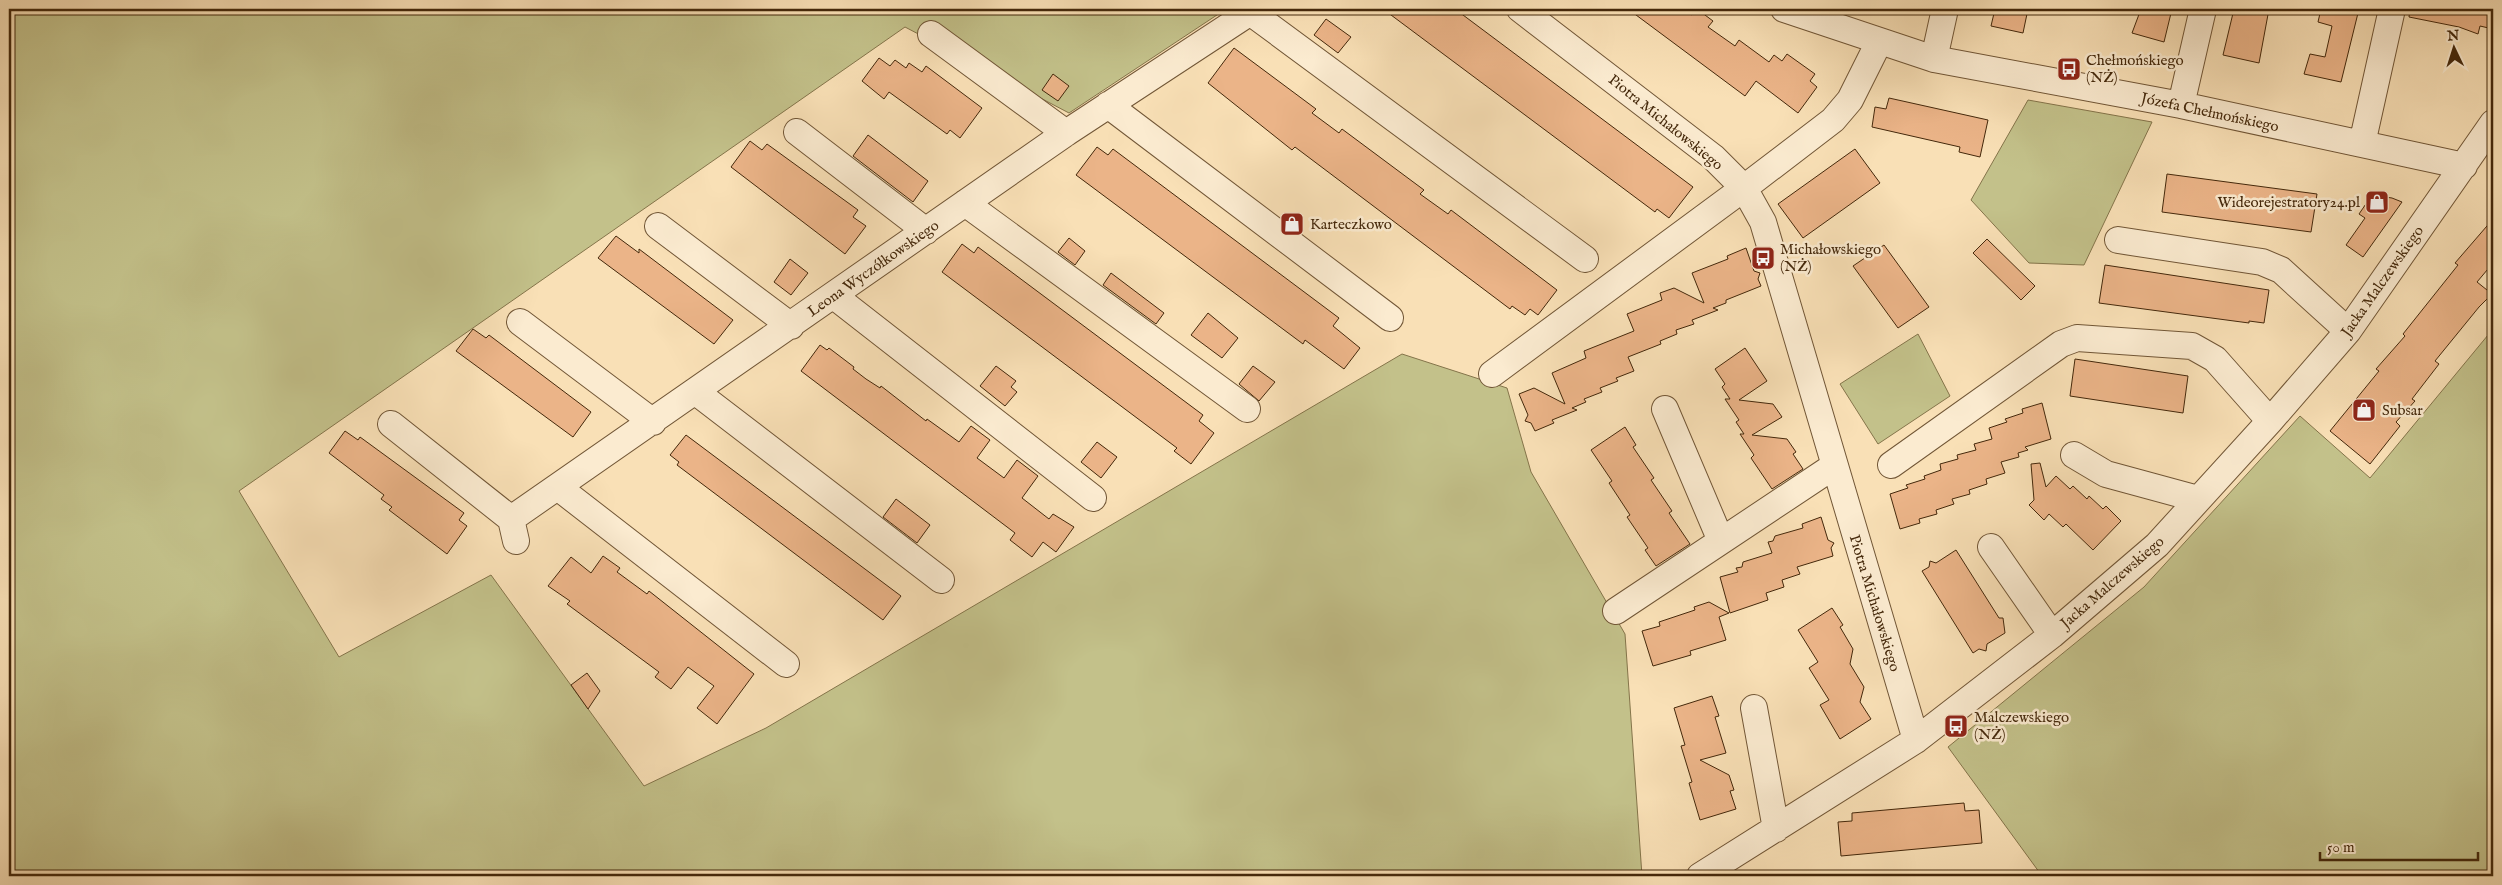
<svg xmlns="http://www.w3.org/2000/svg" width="2502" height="885" viewBox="0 0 2502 885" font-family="'IM FELL English',serif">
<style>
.green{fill:#c3c18a;stroke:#84744a}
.building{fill:#ebb488;stroke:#44280b}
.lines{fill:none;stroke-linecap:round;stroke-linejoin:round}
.minor-casing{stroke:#715636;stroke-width:28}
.minor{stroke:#fbebd0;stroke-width:26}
.labels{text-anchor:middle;stroke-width:5;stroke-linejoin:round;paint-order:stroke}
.poi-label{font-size:15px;fill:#44280b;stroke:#fbebd0;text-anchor:start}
.street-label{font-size:15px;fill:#44280b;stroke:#fbebd0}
</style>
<rect width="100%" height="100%" fill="#f9e0b6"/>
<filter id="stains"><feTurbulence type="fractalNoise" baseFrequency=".004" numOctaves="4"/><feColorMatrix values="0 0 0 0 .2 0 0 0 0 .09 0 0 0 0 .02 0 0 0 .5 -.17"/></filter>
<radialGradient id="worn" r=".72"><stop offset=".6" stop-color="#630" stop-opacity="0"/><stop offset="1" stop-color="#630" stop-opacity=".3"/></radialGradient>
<path class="green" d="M9,9H1226L1069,113L905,27L239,491L339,657L491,575L644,786L766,728L1402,354L1507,388L1531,472L1625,634L1642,876H9Z
M2028,100L2152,122L2084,265L2029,263L1971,200Z
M2493,329V876H2042L1948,747L2144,587L2300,416L2370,478Z
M1918,334L1950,396L1878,444L1840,384Z"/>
<path class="building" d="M1383,9H1455L1693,187L1669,218L1657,209L1655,212Z
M1628,9H1684L1692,15L1697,9L1713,21L1708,27L1735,46L1739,40L1769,62L1774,55L1782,61L1787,54L1815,74L1810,81L1817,87L1798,113L1756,81L1745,96Z
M1995,9H2028L2023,33L1991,26Z
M2141,9H2172L2164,42L2132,33Z
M2234,9H2269L2259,63L2223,55Z
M2321,9H2359L2341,82L2304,74L2310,54L2325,57L2332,26L2318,22Z
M2410,9H2493V29L2480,26L2478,34L2459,27L2409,17Z
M1326,19L1351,37L1338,53L1314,35Z
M1234,48L1316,109L1312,113L1339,133L1342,129L1424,190L1420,194L1448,214L1451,210L1557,290L1538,315L1530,309L1525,315L1512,306L1510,309L1295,147L1292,150L1208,83Z
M879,58L890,66L895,60L906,68L909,63L922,72L926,66L982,108L960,138L950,130L947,134L889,92L884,99L862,81Z
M1053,74L1069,86L1058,101L1042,90Z
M1889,98L1988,120L1980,157L1959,152L1960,147L1872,127L1875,107L1886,109Z
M868,135L928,181L913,202L853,156Z
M750,141L762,150L767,144L858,210L853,217L866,226L845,254L731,167Z
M1097,147L1108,155L1113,149L1339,318L1333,326L1360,348L1344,369L1305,340L1303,344L1076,175Z
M1855,149L1880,183L1803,238L1778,204Z
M2167,174L2317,194L2311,232L2162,212Z
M2372,195L2392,198L2402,202L2363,257L2346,245L2365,218L2359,214Z
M2493,219V263L2477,282L2492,294L2479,307L2435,361L2439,364L2412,399L2415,401L2396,422L2400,426L2370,464L2330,431L2379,371L2376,369L2405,336L2403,334L2458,265L2455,263Z
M616,236L639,253V249L733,320L714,344L598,258Z
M1069,238L1085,251L1075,265L1058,252Z
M1987,239L2035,286L2021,300L1973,253Z
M962,244L974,253L978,247L1203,415L1199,421L1214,433L1191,464L1174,451L1177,448L942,272Z
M1884,245L1929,307L1898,328L1853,266Z
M1746,248L1754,271L1760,273L1758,279L1761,286L1726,300V303L1713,308L1718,310L1692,320L1694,324L1676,330L1677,334L1660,341L1661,344L1628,357L1634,371L1616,378L1618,381L1600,388L1602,392L1584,399L1586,402L1572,408L1577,410L1552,420L1554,423L1535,431L1531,423L1525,421L1528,415L1519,394L1534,388L1565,404L1552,373L1586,358L1584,351L1634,331L1627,314L1662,300L1660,293L1674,288L1704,303L1692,273L1728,259L1727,256Z
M790,259L808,273L791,295L774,282Z
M2105,265L2269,290L2264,323L2249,321V323L2099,303Z
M1111,273L1164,313L1156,324L1103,285Z
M1208,313L1238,338L1222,358L1191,335Z
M473,329L486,338L489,335L591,412L573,437L456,351Z
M820,345L827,350L829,348L854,367L853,369L866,379L880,388L881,386L926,421L927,419L959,442L971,426L990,440L977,458L1004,478L1017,460L1038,476L1022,498L1049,519L1053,514L1074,527L1056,552L1043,542L1032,557L1010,540L1015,533L801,371Z
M1745,348L1767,381L1739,400L1773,404L1782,417L1752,435L1787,439L1796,452L1793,454L1803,469L1772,489L1751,458L1754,455L1740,434H1744L1736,422L1739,420L1725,399H1730L1722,387L1725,384L1715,369Z
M2075,359L2188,376L2183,413L2070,396Z
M996,366L1016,381L1011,387L1017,392L1005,406L980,386Z
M1253,366L1275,382L1259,401L1239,384Z
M2042,403L2051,439L2025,447L2028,450L2018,453L2019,457L2001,462L2005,473L1986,479L1987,484L1969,490L1970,494L1952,499L1954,504L1936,510L1937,514L1919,519L1920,523L1900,529L1890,494L1908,488L1906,485L1925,479L1924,476L1941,470L1940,464L1958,459L1957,455L1976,450L1974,444L1992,439L1989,428L2007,422L2005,419L2023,413L2022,409Z
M1625,427L1636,445L1633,447L1654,478L1651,480L1672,511L1669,513L1690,544L1656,566L1645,550L1648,548L1627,517L1630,515L1609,483L1612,481L1591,450Z
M345,431L358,440L360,437L464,513L459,520L467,526L447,554L389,510L392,507L381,499L384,495L329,453Z
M686,435L901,596L883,620L677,465L679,462L670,455Z
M1097,442L1117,457L1101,478L1081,462Z
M2040,463L2046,487L2056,476L2070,489L2073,486L2087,499L2089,496L2103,509L2106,506L2121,521L2093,550L2066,524L2063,527L2049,514L2044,520L2029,505L2034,500L2031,464Z
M896,499L930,525L917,543L883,517Z
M1821,517L1828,540L1834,543L1831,548L1833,556L1797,567L1800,574L1782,580L1784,587L1766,593L1768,600L1730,613L1720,577L1738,572L1736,568L1742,567L1743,562L1772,553L1768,542L1773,541L1775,536L1803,528L1802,524Z
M1956,550L1999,618H2003L2005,633L1987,644L1986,651L1979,649L1973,653L1922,571L1929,567L1930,561L1936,563Z
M603,556L620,568L617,572L647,594L649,591L754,674L717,724L697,708L714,686L688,667L671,689L655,677L659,672L567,604L570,601L548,586L571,557L591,573Z
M1709,602L1729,613L1719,617L1726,640L1690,651L1691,655L1653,666L1642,631L1660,626L1659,622L1695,610L1694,607Z
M1832,608L1843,625L1840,627L1853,649L1850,664L1864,687L1860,702L1871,719L1840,739L1820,705L1829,700L1809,668L1818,662L1798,630Z
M587,673L600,691L588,709L571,685Z
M1712,696L1719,716L1715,717L1726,753L1700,760L1729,775L1734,790L1730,791L1736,809L1700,820L1689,783L1692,782L1681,746L1685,745L1674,708Z
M1964,803L1965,811L1979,810L1982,843L1841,856L1838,822L1852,821V813Z"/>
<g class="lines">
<g class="minor-casing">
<path id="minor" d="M1520,9L1713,157L1744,188L1763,222L1916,740
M1784,9L1934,59L2181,105L2464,166
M1250,12L1585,259
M931,34L1066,133
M1934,59L1945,9
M1108,105L1390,318
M2181,105L2203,9
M797,132L926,231
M2362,144L2392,9
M965,203L1247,409
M658,226L791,326
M2118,240L2262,262L2281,270L2348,331
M834,296L1093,498
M520,322L653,422
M1492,374L1744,188L1833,120L1850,100L1879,42
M696,392L941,580
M1665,409L1721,541
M391,424L511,519
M2074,455L2106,474L2198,499
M1891,465L2061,344L2077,338L2192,346L2215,359L2270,421
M559,488L786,664
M516,541L511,519L1066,133L1255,9
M1991,547L2052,635
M1616,611L1834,466
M1754,708L1776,829
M1700,876L1916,740L2052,635L2157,545L2270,421L2348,331L2493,123"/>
</g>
<use href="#minor" class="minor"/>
</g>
<defs>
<g id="bus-square" transform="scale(1.25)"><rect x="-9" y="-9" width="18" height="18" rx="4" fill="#8f2418" stroke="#fbebd0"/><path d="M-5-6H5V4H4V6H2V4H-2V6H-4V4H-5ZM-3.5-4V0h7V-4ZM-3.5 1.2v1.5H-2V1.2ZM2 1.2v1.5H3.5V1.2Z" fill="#fff"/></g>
<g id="shop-square" transform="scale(1.25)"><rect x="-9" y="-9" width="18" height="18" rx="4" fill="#8f2418" stroke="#fbebd0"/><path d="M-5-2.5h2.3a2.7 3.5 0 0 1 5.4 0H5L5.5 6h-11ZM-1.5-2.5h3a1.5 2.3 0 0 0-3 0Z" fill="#fff"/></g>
</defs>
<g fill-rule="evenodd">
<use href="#bus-square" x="2069" y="69"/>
<use href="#shop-square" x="2377" y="202"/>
<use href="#shop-square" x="1292" y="224"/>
<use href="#bus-square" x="1763" y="258"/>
<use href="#shop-square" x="2364" y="410"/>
<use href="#bus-square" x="1956" y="726"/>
</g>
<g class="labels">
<g class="poi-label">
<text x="2086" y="65">Chełmońskiego<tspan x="2086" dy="17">(NŻ)</tspan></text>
<text x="2360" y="207" text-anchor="end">Wideorejestratory24.pl</text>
<text x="1310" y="229">Karteczkowo</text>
<text x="1780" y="254">Michałowskiego<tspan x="1780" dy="17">(NŻ)</tspan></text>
<text x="2382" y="415">Subsar</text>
<text x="1974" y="722">Malczewskiego<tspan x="1974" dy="17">(NŻ)</tspan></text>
</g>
<g class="street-label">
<text transform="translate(2210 112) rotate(12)" y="5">Józefa Chełmońskiego</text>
<text transform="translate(1666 122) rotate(39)" y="5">Piotra Michałowskiego</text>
<text transform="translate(873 268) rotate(-35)" y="5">Leona Wyczółkowskiego</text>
<text transform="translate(2382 281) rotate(-55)" y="5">Jacka Malczewskiego</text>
<text transform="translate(2112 582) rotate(-41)" y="5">Jacka Malczewskiego</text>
<text transform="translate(1875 603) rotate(73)" y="5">Piotra Michałowskiego</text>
</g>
</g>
<rect width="2502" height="885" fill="none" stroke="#f9e0b6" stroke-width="30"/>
<rect x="10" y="10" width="2482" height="865" fill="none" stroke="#44280b" stroke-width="2.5"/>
<rect x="15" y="15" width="2472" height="855" fill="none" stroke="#44280b"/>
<g transform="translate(2454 48) rotate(356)" stroke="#fbebd0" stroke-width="4" paint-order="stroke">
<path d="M0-4L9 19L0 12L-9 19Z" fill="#44280b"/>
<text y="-8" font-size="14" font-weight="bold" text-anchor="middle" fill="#44280b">N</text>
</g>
<path d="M2320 852v8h158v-8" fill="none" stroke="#44280b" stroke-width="2.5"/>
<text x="2327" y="852" font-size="15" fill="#44280b" stroke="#fbebd0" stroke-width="4" paint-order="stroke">50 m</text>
<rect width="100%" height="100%" filter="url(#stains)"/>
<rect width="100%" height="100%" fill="url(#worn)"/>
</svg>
